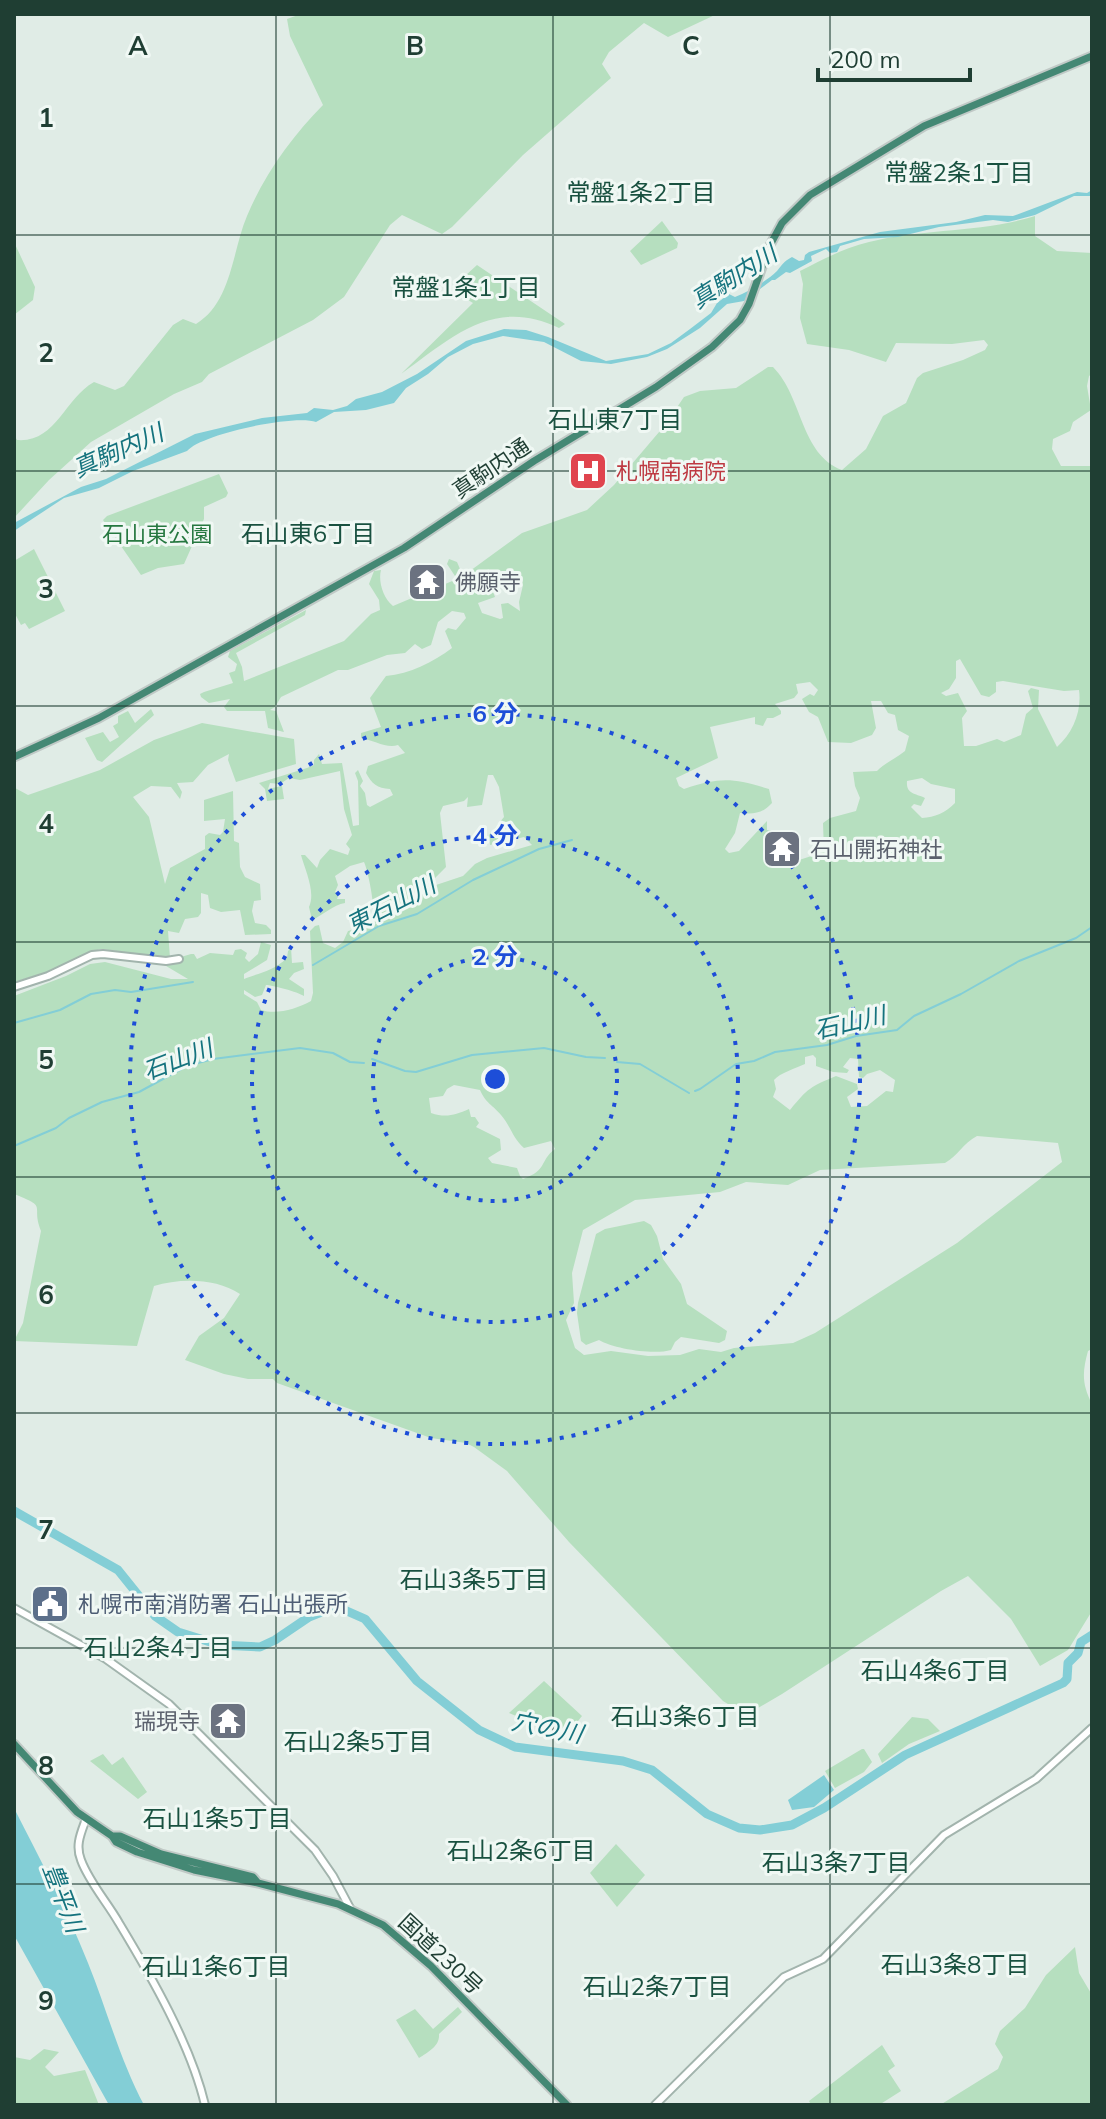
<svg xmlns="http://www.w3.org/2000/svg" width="1106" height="2119" viewBox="0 0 1106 2119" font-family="Mulish,'Noto Sans JP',sans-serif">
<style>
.green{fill:#b6dfbf;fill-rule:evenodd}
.water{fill:#83ced6}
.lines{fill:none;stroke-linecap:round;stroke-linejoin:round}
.stream{stroke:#83ced6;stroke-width:2}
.river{stroke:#83ced6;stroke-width:9}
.tertiary-casing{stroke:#a2b4ad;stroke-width:10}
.trunk-casing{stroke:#c0c9c6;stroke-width:11}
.tertiary{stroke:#fff;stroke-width:6}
.trunk{stroke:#448874;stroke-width:7}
.grid{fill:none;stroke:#1f3e33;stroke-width:2;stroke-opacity:0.55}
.ring{fill:none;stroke:#1d4ed8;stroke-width:4;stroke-dasharray:4 8}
.labels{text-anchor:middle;stroke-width:6;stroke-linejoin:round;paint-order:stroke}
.street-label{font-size:22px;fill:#1f3e33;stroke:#f0f8f4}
.health-label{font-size:22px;fill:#be3a42;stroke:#f0f8f4;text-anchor:start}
.park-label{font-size:22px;fill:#267840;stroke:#f0f8f4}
.worship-label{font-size:22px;fill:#5b616d;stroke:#f0f8f4;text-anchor:start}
.service-label{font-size:22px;fill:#4e5e75;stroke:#f0f8f4;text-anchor:start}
.neighbourhood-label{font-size:24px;fill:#195140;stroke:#f0f8f4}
.water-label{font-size:24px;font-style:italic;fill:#15737e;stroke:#f0f8f4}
.grid-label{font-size:26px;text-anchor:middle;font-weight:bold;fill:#1f3e33;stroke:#f0f8f4;stroke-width:6;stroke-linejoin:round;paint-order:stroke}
.centre{fill:#1d4ed8;stroke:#f0f8f4;stroke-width:4}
.ring-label{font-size:24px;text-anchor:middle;font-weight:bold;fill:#1d4ed8;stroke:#f0f8f4;stroke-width:6;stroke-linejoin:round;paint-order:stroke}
</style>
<rect width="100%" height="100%" fill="#e0ece6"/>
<path class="green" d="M301,14H717L668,37L644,23L609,52L602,64L611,78L523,155L452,227L442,234L402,215L390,225L344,297L313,320L209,374L202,382L174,394L91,442L49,480L14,518V435L17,440C56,443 64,399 94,382L115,390L124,386L173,325L183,319L196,324C232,302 232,251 247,216C264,175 293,135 323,105L290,36L287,19Z
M1035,216V236L1057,251L1092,253V374L1089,376L1087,386L1091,410L1073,422L1070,431L1053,439L1052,449L1061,466H1092V1349L1088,1351C1082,1373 1082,1384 1092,1404V1611L1068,1650L1040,1666L1011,1619L968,1576L941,1591L782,1694L746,1715L723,1701L569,1542L507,1471L474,1447L466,1443L431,1438L277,1383L273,1379H248L224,1374L185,1360L199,1336L224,1318L240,1294C216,1278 180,1278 154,1286L137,1346L14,1341L23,1323L41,1231C30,1204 50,1208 14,1194V996L66,976L90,964L105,962L171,979H188L161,963L191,954H194L197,959L210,953L233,955L235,950L241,949L247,953L245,958L249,962L258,954L261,942L271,945L267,960L244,974V979C261,972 272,972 287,958L288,951L291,948L292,963L303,962L304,969L294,973L289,979L304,989V996C298,992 272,985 266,985L262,995L255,997L244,990V994L257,1002L261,1010C277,1015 296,1009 311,1001L313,993L310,931L315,926L319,925L323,943L335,948L343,942L348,931L372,925C377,916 369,873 364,862L350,866L335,876L338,885L335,892L339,894L337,899H345V903C333,905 323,915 312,920L309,907C316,892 305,870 301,855H305L317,868L320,860L330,849L348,855L350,849L346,844L352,835L344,809L340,771L300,780L289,778L280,784L270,783L268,789L282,786L284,799L267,801L265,789L259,783L307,768L314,765V760L319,754L322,764L342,763L353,826L359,825L358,781L355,773L358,770L363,781L360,786L365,793L367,805L370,807L393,795L390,789C377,788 372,784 366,773L368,766L405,753L398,745C387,749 373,740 361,738V733L381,727L370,698L386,676C410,674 433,662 452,648L445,631L448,628L456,630L466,618L464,613L452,611L438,622L431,645L422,649L415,644L405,653L387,655L348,670H338L281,697L275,707L270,710L276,711L284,732L268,728L265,711H227L224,707L230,699L209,703L201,697L200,694L204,692L233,683L229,673L235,671L237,664L228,657L230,651L306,610L305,615L236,653L242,667L244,681L344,641L371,614L380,610L379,600L369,584L374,571L381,570C378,581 383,598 393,606L457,579L447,564L449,559L457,562L463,576L522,533L587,510L614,485L665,425L684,397L700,391L736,388L768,367H773C803,397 800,454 842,470L866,449L883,416L906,403L917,378L923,373L963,360L985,350L988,345L984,340L952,344L896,343L886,362L849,350L807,344L800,318L803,284L800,271C822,260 844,248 869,242C923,228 981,233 1035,216ZM503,580L520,579L523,585L519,602L520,611L508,603L501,604L503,618L500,619L482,613L478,603L495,597L493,592ZM960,659L981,695L989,697L996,692V682L1003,681L1064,691L1079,690C1082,711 1073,733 1057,747L1038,709L1039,690L1031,688L1028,691L1033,708L1026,714L1021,735L1004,742L997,739L976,746H964L962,718L967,711L958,693L946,696L941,693L949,689L956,678V661ZM810,682L818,690L814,696L810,694L802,699L809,712L818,717L828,742L851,743L872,735L876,728L871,701H881L888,713L895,715L898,730L909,736L905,751C895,759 886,762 877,771L853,772L855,786L860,798L856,811L830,818L823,823L824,852L799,860L795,855L794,846L783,832L767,830V821L739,851L729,853L725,849L735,833L740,813C754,814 762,814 772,803L769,789C732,778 721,777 684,789L679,786L676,778L718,758L710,727L755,717V724L763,726L767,718H773L781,714V711L775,704L794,698L798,693L796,684ZM488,775H493L499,787L504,817L489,835L490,845L524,837L532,845L487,858L475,864L463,876L436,885L432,881L446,867L440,813L443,806L464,801L468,797L467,807L482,805ZM922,778L931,784L955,789V803C945,813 935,817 922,818L911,807L914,804L921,806L925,798C914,793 906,794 907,781ZM813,1055L816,1058V1066L833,1072L847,1073L849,1070L843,1067L850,1058L858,1059L859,1077L863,1078L867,1074L880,1070L895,1080L893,1092L886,1091L867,1106L851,1107L847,1097L858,1089L857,1084L836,1076C810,1087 808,1088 790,1110L773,1097L776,1089L774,1080C780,1073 796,1068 805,1064V1057ZM454,1085L480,1090C487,1105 492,1104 501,1115C510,1125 513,1139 524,1148L551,1141L555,1149C539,1161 548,1170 523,1179L520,1176L517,1168L492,1163L488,1158L501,1150L500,1139L476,1127L479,1123L475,1117H471L469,1109C455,1115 446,1118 431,1113L429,1098L443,1096L447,1089ZM977,1136L1058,1143L1062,1162L957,1243L815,1333L793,1343L734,1348L721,1352L699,1349L680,1355L648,1356L611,1351L584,1355L575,1348L566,1320L574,1303L572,1273L583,1230L635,1200L720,1192L746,1182L788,1185L820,1170L945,1163C958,1156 963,1143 977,1136Z
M662,221L678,243L677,248L641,265L630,251Z
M14,242L35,287L33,300L14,315Z
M477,265L565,324L559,328C494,296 451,338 401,374L473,303L463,297L454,286Z
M219,474L228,493L226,497L204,507V519L184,564L158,568L141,575L103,520L107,516Z
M34,549L65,611L29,629L25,623L21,625L14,612V561Z
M151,709L154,715L102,762L97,760L85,738L103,732L110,742L119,737L113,726L118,723V716L128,711L135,723Z
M202,723L294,739L296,764L236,782L228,760L229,754L208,765L193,782L177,783L182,792L180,799L171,787L151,786L133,797L149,817L165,884L170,868L205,849V836L209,833L220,835L223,832L225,819L204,821V800L233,791L234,841L239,843L240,867L245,877L260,884L261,900L254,901L252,911L255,923L266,925L271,930V934L245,935L240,910L221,912L210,908L208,895L201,893V913L198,917L185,919L179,933L168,931L170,958L101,949L90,952L57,969L14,982L15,788L28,795L100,770L154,740Z
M644,1221L651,1225L657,1236L663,1259L681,1284L687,1304L727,1331L725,1340L719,1343L681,1337L675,1342L671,1350C654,1355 614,1349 599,1340L586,1345L581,1341L577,1313L578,1303L596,1234L605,1229Z
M544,1681L582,1716L578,1721V1730L533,1723L509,1713Z
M912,1717L928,1719L940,1731L909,1744L882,1763L878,1754Z
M862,1749H864L872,1762L864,1772L835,1788L825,1771Z
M103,1754L112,1765L123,1757L147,1792L138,1799L90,1761Z
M616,1844L645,1875L617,1907L590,1873Z
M1075,1947L1079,1973L1092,1995V2105H940L998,2069L1003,2057L995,2044L1000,2031L1025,2008L1046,1975Z
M458,2007L462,2012L439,2034C440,2046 428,2052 419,2058L396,2020L415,2009L433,2029Z
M882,2045L895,2066L888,2071L901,2091L879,2105H811L809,2101Z
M44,2049L59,2052L45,2067L54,2076L85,2070L99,2105H14V2057L30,2060Z"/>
<path class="water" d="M1092,190L1090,196H1074L1035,215L1008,222L993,220L939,227L898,237L864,239L840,246L837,252L830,253L826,249L811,256L812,261L790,273L786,272L775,280H772L744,301L727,304L700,328L667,349L647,357L611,364L581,361L544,342L503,336L473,344L448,357L428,374L406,388L394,403L366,410L334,412L316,422C295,414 201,434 187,451L133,471L99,488L64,498L14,531V523L81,487L106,479L195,434L262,418L307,413L314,408L333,410L347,406L356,399L382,392L417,374L466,341L504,329L526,330L548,337L606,361L648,354L671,343L690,329L711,313L717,303L729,294L735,297C749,291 767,281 777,271C783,264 783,262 792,257L799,261L804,260L805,255L809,252L880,232L956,222L985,215L1013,216L1077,192L1087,193Z
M824,1775L834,1790L814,1807L792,1810L788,1800Z
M14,1808C40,1859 67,1910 88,1963C107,2010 120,2060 144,2105H109L14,1935Z"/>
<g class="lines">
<path class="stream" d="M313,965L379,926L417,914L473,880L539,849L572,840
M14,1023L60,1010L91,994L115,990L131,992L193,982
M372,1059L405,1071L416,1072L472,1055L544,1048L586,1057L605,1058
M617,1062L640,1064L689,1093
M695,1091L700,1089L736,1064L754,1061L775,1052L827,1045L856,1036L897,1030L914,1016L961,994L1019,961L1076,938L1092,927
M14,1146L56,1128L69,1118L102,1102L139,1092L187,1066L213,1059L300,1048L333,1053L350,1062L364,1063"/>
<path class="river" d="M14,1511L118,1570L155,1616L178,1632L220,1645L260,1647L275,1640L309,1617L329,1609L340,1608L365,1619L417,1681L479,1730L515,1747L623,1761L652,1770L707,1814L739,1828L760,1830L792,1825L824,1808L905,1755L1063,1683L1067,1679L1068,1663L1078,1653L1081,1642L1092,1635"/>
<g class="tertiary-casing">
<path id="tertiary" d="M14,987L48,976L92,955L103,954L166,961L179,959
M14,1608L106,1659L169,1704L315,1850L333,1876L350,1908
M86,1819C81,1833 75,1845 81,1860C89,1882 107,1902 119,1923C151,1976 191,2045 205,2105
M655,2105L784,1977L823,1959L944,1835L1036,1779L1092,1728"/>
</g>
<g class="trunk-casing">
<path id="trunk" d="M14,757L99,718L404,548L534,461L656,387L712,347L740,320L749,304L769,247L782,223L810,195L924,126L1092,56
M14,1744L77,1812L112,1836L116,1842L137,1852L194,1870L258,1883L338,1904L383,1925L431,1966L567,2105
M112,1836H120L161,1854L253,1877L258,1883"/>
</g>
<use href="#tertiary" class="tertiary"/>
<use href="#trunk" class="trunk"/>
</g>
<path class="grid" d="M276,14V2105M553,14V2105M830,14V2105M14,235H1092M14,471H1092M14,706H1092M14,942H1092M14,1177H1092M14,1413H1092M14,1648H1092M14,1884H1092"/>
<g class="ring">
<circle cx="495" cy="1079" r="122"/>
<circle cx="495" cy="1079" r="243"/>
<circle cx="495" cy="1079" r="365"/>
</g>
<defs>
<g id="hospital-square" transform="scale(2)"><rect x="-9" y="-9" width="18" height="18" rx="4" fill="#e0444e" stroke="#f0f8f4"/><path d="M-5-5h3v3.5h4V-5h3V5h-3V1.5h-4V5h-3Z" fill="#fff"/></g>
<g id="temple-square" transform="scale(2)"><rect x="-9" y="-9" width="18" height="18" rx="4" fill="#6b7280" stroke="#f0f8f4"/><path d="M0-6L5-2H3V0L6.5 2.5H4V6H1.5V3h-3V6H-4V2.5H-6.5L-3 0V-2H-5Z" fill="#fff"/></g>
<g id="civic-square" transform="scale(2)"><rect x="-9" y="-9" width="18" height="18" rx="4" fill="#5c6f8a" stroke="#f0f8f4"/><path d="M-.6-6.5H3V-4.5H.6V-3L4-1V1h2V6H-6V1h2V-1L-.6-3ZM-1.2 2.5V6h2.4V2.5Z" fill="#fff"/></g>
</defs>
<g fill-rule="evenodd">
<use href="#hospital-square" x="588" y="471"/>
<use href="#temple-square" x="427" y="582"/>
<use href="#temple-square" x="782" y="849"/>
<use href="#civic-square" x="50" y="1604"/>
<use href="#temple-square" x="228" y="1721"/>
</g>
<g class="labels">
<g class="street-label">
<text transform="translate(491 468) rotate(-34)" y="8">真駒内通</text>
<text transform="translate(441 1954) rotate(43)" y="8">国道230号</text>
</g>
<g class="health-label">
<text x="616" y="479">札幌南病院</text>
</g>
<g class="park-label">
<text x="157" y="542">石山東公園</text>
</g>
<g class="worship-label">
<text x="455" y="590">佛願寺</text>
<text x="810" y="857">石山開拓神社</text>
<text x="200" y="1729" text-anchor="end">瑞現寺</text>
</g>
<g class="service-label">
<text x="78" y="1612">札幌市南消防署 石山出張所</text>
</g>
<g class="neighbourhood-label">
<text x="959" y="181">常盤2条1丁目</text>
<text x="641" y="201">常盤1条2丁目</text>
<text x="466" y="296">常盤1条1丁目</text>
<text x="615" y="428">石山東7丁目</text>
<text x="308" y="542">石山東6丁目</text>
<text x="474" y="1588">石山3条5丁目</text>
<text x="158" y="1656">石山2条4丁目</text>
<text x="935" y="1679">石山4条6丁目</text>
<text x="685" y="1725">石山3条6丁目</text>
<text x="358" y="1750">石山2条5丁目</text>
<text x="217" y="1827">石山1条5丁目</text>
<text x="521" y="1859">石山2条6丁目</text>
<text x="836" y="1871">石山3条7丁目</text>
<text x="955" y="1973">石山3条8丁目</text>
<text x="216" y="1975">石山1条6丁目</text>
<text x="657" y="1995">石山2条7丁目</text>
</g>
<g class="water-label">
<text transform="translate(734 277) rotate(-32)" y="8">真駒内川</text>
<text transform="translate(118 451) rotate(-24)" y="8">真駒内川</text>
<text transform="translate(391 905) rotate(-27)" y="8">東石山川</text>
<text transform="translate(850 1023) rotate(-13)" y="8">石山川</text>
<text transform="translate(178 1060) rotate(-21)" y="8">石山川</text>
<text transform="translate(547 1728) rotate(11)" y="8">穴の川</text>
<text transform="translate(63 1898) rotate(69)" y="8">豊平川</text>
</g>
</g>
<g class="grid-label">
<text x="138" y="55">A</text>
<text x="415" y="55">B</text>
<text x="691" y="55">C</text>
<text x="46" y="127">1</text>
<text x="46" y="362">2</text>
<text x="46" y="598">3</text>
<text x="46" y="833">4</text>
<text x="46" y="1069">5</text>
<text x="46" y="1304">6</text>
<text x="46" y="1539">7</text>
<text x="46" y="1775">8</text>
<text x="46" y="2010">9</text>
</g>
<circle cx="495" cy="1079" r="12" class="centre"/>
<g class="ring-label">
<text x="495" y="722">6 分</text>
<text x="495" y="844">4 分</text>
<text x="495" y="965">2 分</text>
</g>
<rect width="1106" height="2119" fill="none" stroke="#1f3e33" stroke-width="32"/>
<path d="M818 68v12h152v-12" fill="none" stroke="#1f3e33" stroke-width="4"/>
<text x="830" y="68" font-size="24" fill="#1f3e33" stroke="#f0f8f4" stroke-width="6" paint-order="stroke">200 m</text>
</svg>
